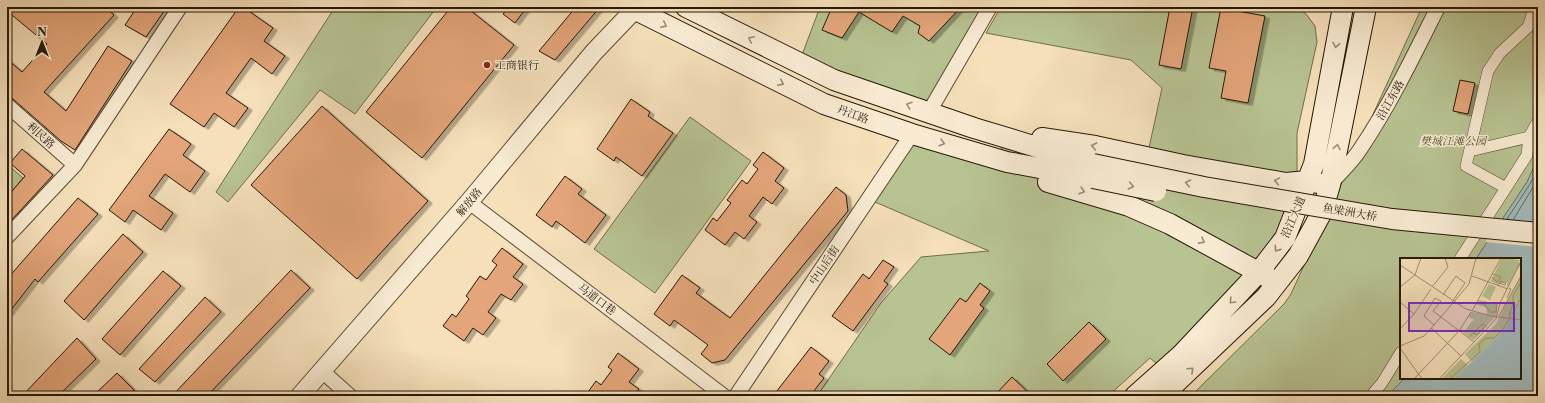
<svg xmlns="http://www.w3.org/2000/svg" width="1545" height="403" viewBox="0 0 1545 403" font-family="'Libre Caslon Text','Noto Serif SC',serif">
<style>
.green{fill:#b8c392;stroke:#6f6e4c}
.water{fill:#a2babb;stroke:#707a73}
.pier{fill:#f5e0ba}
.lines{fill:none;stroke-linecap:round;stroke-linejoin:round}
.shore{stroke:#646a61;stroke-width:1}
.building{fill:#e3a579;stroke:#261907;filter:url(#shadow)}
.pedestrian-casing{stroke:#5a4b34;stroke-width:12}
.minor-casing{stroke:#5a4b34;stroke-width:16}
.tertiary-casing{stroke:#5a4b34;stroke-width:20}
.secondary-casing{stroke:#261907;stroke-width:22}
.pedestrian{stroke:#f8ebd2;stroke-width:11}
.minor{stroke:#f8ebd2;stroke-width:14}
.tertiary{stroke:#f8ebd2;stroke-width:18}
.secondary{stroke:#f8ebd2;stroke-width:20}
.secondary-bridge-casing{stroke:#261907;stroke-width:22;stroke-linecap:butt}
.secondary-bridge{stroke:#f8ebd2;stroke-width:20}
.oneway{stroke:#9a8c77}
.poi-dot{fill:#8f2418;stroke:#f8ebd2;stroke-width:1.5}
.labels{text-anchor:middle;stroke-width:3;stroke-linejoin:round;paint-order:stroke}
.poi-label{font-size:11px;fill:#261907;stroke:#f8ebd2;text-anchor:start}
.street-label{font-size:11px;fill:#261907;stroke:#f8ebd2}
.park-label{font-size:11px;font-style:italic;fill:#524c31;stroke:#f8ebd2}
.inset-road{fill:none;stroke:#a29072;stroke-width:1}
.view{fill:#7b2cbf;fill-opacity:0.15;stroke:#7b2cbf;stroke-width:2}
.inset-edge{fill:none;stroke:#261907;stroke-width:2}
</style>
<defs>
<filter id="shadow"><feDropShadow dx="4.5" dy="2.5" stdDeviation="0" flood-color="#0004"/></filter>
</defs>
<rect width="100%" height="100%" fill="#f5e0ba"/>
<filter id="stains"><feTurbulence type="fractalNoise" baseFrequency=".005" numOctaves="4"/><feColorMatrix values="0 0 0 0 .2 0 0 0 0 .09 0 0 0 0 .02 0 0 0 .5 -.17"/></filter>
<radialGradient id="worn" r=".72"><stop offset=".6" stop-color="#630" stop-opacity="0"/><stop offset="1" stop-color="#630" stop-opacity=".3"/></radialGradient>
<path class="green" d="M335,7H437L355,114L320,90L228,202L216,192Z
M820,7H990L929,112L799,63Z
M1001,7H1296L1306,14L1315,26L1317,42L1297,133V182L1285,238L1164,370L1150,358L1108,396H817L881,303L921,257L989,251L868,199L912,134L1007,161L995,134L1147,157L1162,88L1131,60L986,33Z
M1422,7H1538V158L1527,182L1476,259H1401V378H1405L1387,396H1191L1284,304L1291,294Z
M690,117L751,161L655,293L594,249Z
M7,164L23,178L7,197Z"/>
<path class="water" d="M1538,158V396H1387L1405,378H1520V259H1476L1527,182Z"/>
<path class="pier" d="M1497,223L1538,227V247L1485,242Z"/>
<g class="lines">
<path class="shore" d="M1507,219L1530,184L1538,168
M1513,220L1538,179"/>
</g>
<path class="building" d="M7,7H105L114,15L44,92L66,111L108,46L132,61L75,150L61,141L13,99L7,97V59L22,72L47,44L7,11Z
M137,7H167L146,37L125,25Z
M239,7H243L273,28L264,41L285,56L272,74L251,58L226,93L248,108L234,127L214,113L204,127L170,104Z
M451,7H466L514,45L422,158L366,112Z
M509,7H527L515,23L503,14Z
M576,7H600L555,60L539,51Z
M832,7H961L929,41L918,33L920,26L903,16L892,32L859,12L842,38L822,30Z
M1170,7H1193L1181,69L1159,65Z
M1221,8L1265,16L1248,103L1221,98L1226,71L1209,68Z
M1460,80L1475,83L1468,114L1453,111Z
M631,99L650,112L648,116L673,133L642,176L616,157L614,161L597,149Z
M322,106L428,201L357,279L251,185Z
M169,129L191,144L183,155L205,171L190,192L165,174L149,196L173,213L161,230L133,210L125,222L109,210Z
M22,149L53,175L7,225V197L25,176L10,163Z
M763,152L784,168L775,181L784,188L772,204L763,197L749,216L757,222L744,239L735,232L725,245L705,230L713,218L717,221L731,203L727,200L742,180L747,184L758,169L753,165Z
M565,176L582,189L578,194L606,215L585,243L556,221L552,227L536,215Z
M836,187L846,195L848,211L725,360L712,363L701,354L708,345L674,320L670,326L654,314L682,275L700,288L696,293L730,318Z
M78,198L98,214L38,282L35,279L7,315V279Z
M123,234L143,252L84,320L64,301Z
M502,248L523,264L513,277L523,284L511,300L501,294L488,312L496,318L483,335L473,328L464,341L443,326L452,314L456,317L469,299L466,296L480,276L486,280L497,265L492,261Z
M883,260L894,267L884,281L888,284L853,331L832,316L863,274L869,279Z
M291,270L310,288L207,396H172Z
M163,271L181,286L120,355L102,339Z
M980,283L990,291L980,305L984,308L950,355L929,339L960,298L966,302Z
M205,297L221,312L155,382L139,369Z
M1089,322L1106,339L1063,381L1047,364Z
M77,338L96,359L58,396H22Z
M811,347L829,361L819,374L824,378L810,396L805,392L802,396H773Z
M618,353L639,369L629,382L639,389L634,396H585L596,381L601,385L612,370L608,367Z
M117,373L134,390L127,396H93Z
M1012,377L1032,396H994Z"/>
<g class="lines">
<g class="pedestrian-casing">
<path id="pedestrian" d="M1470,151L1529,137L1538,121
M1506,188L1527,155L1529,137
M1460,259L1506,188L1466,166L1488,71L1500,53L1528,27L1535,7
M1371,396L1382,383L1401,352"/>
</g>
<g class="minor-casing">
<path id="minor" d="M7,105L75,165
M929,112L990,7
M1331,183C1341,172 1353,161 1361,148C1391,103 1414,55 1438,7
M469,202L724,396
M7,237L75,165L180,7
M322,371L350,396
M736,396L912,134"/>
</g>
<g class="tertiary-casing">
<path id="tertiary" d="M300,396L469,202L594,52L637,7"/>
</g>
<g class="secondary-casing">
<path id="secondary" d="M630,7L824,104L912,134L1007,162L1093,178
M686,7L834,80L974,128L1093,164
M1042,138L1095,146L1183,165L1286,183L1307,181L1318,183
M1048,182L1129,206L1170,224L1269,278
M1135,396L1181,355L1259,272L1285,238L1314,164L1343,7
M1162,396L1266,297L1298,256L1322,212L1330,185L1366,7"/>
</g>
<use href="#pedestrian" class="pedestrian"/>
<use href="#minor" class="minor"/>
<use href="#tertiary" class="tertiary"/>
<use href="#secondary" class="secondary"/>
<g class="secondary-bridge-casing">
<path id="secondary-bridge" d="M1093,164L1204,187L1392,219L1538,233
M1093,178L1156,191"/>
</g>
<use href="#secondary-bridge" class="secondary-bridge"/>
</g>
<defs><path id="oneway-chevron" d="M-2-3.5L2.5 0L-2 3.5" fill="none" stroke-width="1.6" stroke-linecap="round" stroke-linejoin="round"/></defs>
<g class="oneway">
<use href="#oneway-chevron" transform="translate(664 25) rotate(26)"/>
<use href="#oneway-chevron" transform="translate(751 39) rotate(-154)"/>
<use href="#oneway-chevron" transform="translate(1336 45) rotate(101)"/>
<use href="#oneway-chevron" transform="translate(781 83) rotate(26)"/>
<use href="#oneway-chevron" transform="translate(909 105) rotate(-161)"/>
<use href="#oneway-chevron" transform="translate(942 143) rotate(16)"/>
<use href="#oneway-chevron" transform="translate(1094 146) rotate(-169)"/>
<use href="#oneway-chevron" transform="translate(1337 147) rotate(-79)"/>
<use href="#oneway-chevron" transform="translate(1277 181) rotate(-170)"/>
<use href="#oneway-chevron" transform="translate(1188 183) rotate(-168)"/>
<use href="#oneway-chevron" transform="translate(1131 186) rotate(11)"/>
<use href="#oneway-chevron" transform="translate(1082 191) rotate(16)"/>
<use href="#oneway-chevron" transform="translate(1202 241) rotate(29)"/>
<use href="#oneway-chevron" transform="translate(1277 249) rotate(125)"/>
<use href="#oneway-chevron" transform="translate(1232 301) rotate(134)"/>
<use href="#oneway-chevron" transform="translate(1191 370) rotate(-43)"/>
</g>
<circle class="poi-dot" cx="487" cy="65" r="4"/>
<g class="labels">
<g class="poi-label">
<text x="495" y="69">工商银行</text>
</g>
<g class="street-label">
<text transform="translate(1390 100) rotate(-60)" y="4">沿江东路</text>
<text transform="translate(853 114) rotate(20)" y="4">丹江路</text>
<text transform="translate(41 135) rotate(42)" y="4">利民路</text>
<text transform="translate(469 202) rotate(-50)" y="4">解放路</text>
<text transform="translate(1350 212) rotate(10)" y="4">鱼梁洲大桥</text>
<text transform="translate(1293 217) rotate(-67)" y="4">沿江大道</text>
<text transform="translate(824 265) rotate(-56)" y="4">中山后街</text>
<text transform="translate(597 299) rotate(37)" y="4">马道口巷</text>
</g>
<g class="park-label">
<text x="1453" y="145">樊城江滩公园</text>
</g>
</g>
<g transform="translate(1400 258)">
<rect width="121" height="121" fill="#f5e0ba"/>
<path d="M102,0L120,2L118,4L121,6L107,29V24L97,26L91,23ZM121,17V41L113,58L105,71L72,103L70,102L65,96L96,66ZM89,26L96,29L90,42L82,38ZM79,42L97,46V57L74,82L63,75L72,63L75,62L68,59L71,54L87,56L86,49L76,47ZM61,101L68,107L54,121H41Z" fill="#b8c392"/>
<path d="M121,42V121H54L105,71Z" fill="#a2babb"/>
<path class="inset-road" d="M0,7L66,51L91,58L121,62M72,18L108,31M92,19L97,24L101,19L93,16M98,27L100,23L106,25L105,27L99,25M0,29L15,17L21,0M32,29L48,9L45,0M43,37L56,18L65,25L52,44M107,40L111,31L109,30M0,44L14,56M76,45L84,46L91,55M84,46V44L97,46L96,54H91M72,53L101,0M109,55H113L121,40M99,58L121,18M34,67L24,58L35,40L41,43L33,53L74,84M31,70L61,98M0,71L14,56L31,31M68,80L78,70L83,66L86,68L77,77L73,75M0,88L24,78L34,67L69,26L76,0M0,90L22,121M14,121L59,73L71,54M39,121L96,61L100,45L121,3M50,121L80,94L79,86L86,80H94L103,71L111,58L109,57L113,46V38L121,24"/>
<path class="view" d="M9,45H114V73H9Z"/>
<rect width="121" height="121" class="inset-edge"/>
</g>
<rect width="1545" height="403" fill="none" stroke="#f5e0ba" stroke-width="24"/>
<rect x="8" y="8" width="1529" height="387" fill="none" stroke="#261907" stroke-width="2"/>
<rect x="12" y="12" width="1521" height="379" fill="none" stroke="#261907"/>
<g transform="translate(42 42)" stroke="#f8ebd2" stroke-width="3" paint-order="stroke">
<path d="M0-3L7 15L0 10L-7 15Z" fill="#261907"/>
<text y="-6" font-size="11" font-weight="bold" text-anchor="middle" fill="#261907">N</text>
</g>
<rect width="100%" height="100%" filter="url(#stains)"/>
<rect width="100%" height="100%" fill="url(#worn)"/>
</svg>
